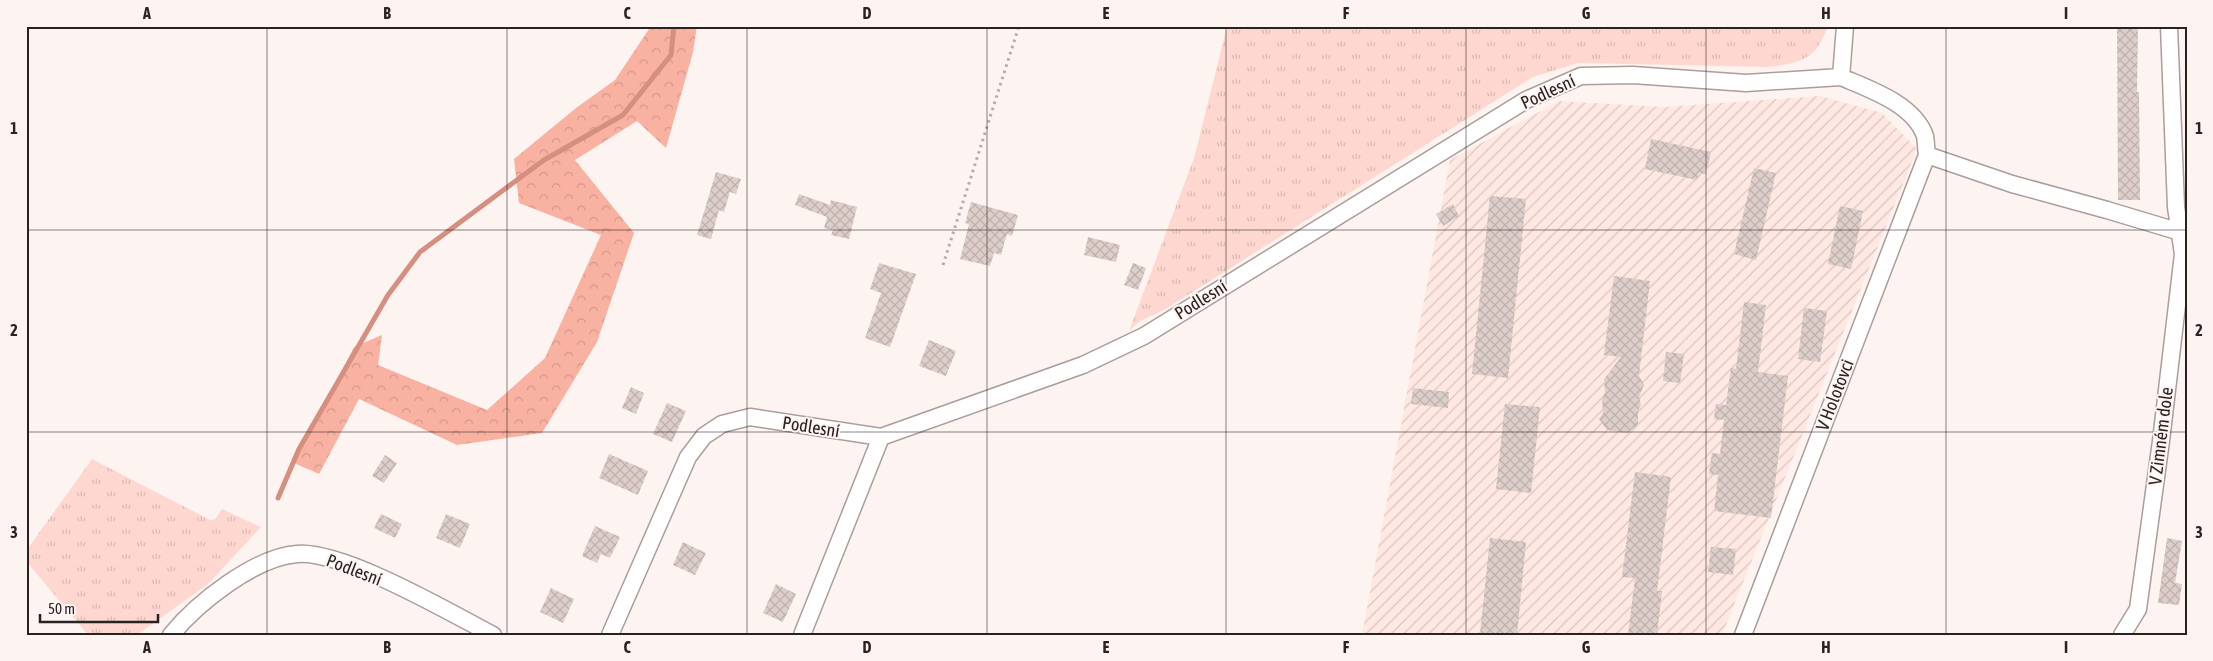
<svg xmlns="http://www.w3.org/2000/svg" width="2213" height="661" viewBox="0 0 2213 661" font-family="'Asap Condensed',sans-serif">
<style>
.industrial{fill:url(#industrial-furrows)}
.grass{fill:url(#grass-tufts)}
.forest{fill:url(#forest-crowns)}
.lines{fill:none;stroke-linecap:round;stroke-linejoin:round}
.stream{stroke:#d58f80;stroke-width:5}
.building{fill:url(#building-cross-hatch)}
.minor-casing{stroke:#ab9d9a;stroke-width:19}
.path{stroke:#b4acaa;stroke-width:3;stroke-dasharray:2.5 4;stroke-linecap:butt}
.minor{stroke:#fff;stroke-width:16}
.grid{fill:none;stroke:#282221;stroke-width:1;stroke-opacity:0.55}
.labels{text-anchor:middle;stroke-width:4;stroke-linejoin:round;paint-order:stroke}
.street-label{font-size:18px;fill:#282221;stroke:#fdf4f2}
.neatline{fill:none;stroke:#282221;stroke-width:2}
.grid-label{font-size:16px;text-anchor:middle;font-weight:bold;fill:#282221}
</style>
<defs>
<pattern id="industrial-furrows" width="10" height="10" patternUnits="userSpaceOnUse" patternTransform="scale(1.25)"><rect width="10" height="10" fill="#ffe7e2"/><path d="M-1 1l2-2M0 10L10 0M9 11l2-2" fill="none" stroke="#dbc6c2"/></pattern>
<pattern id="grass-tufts" width="24" height="20" patternUnits="userSpaceOnUse" patternTransform="scale(1.25)"><rect width="24" height="20" fill="#fed8d0"/><path d="M3 7l-1-3M5 7V3M7 7l1-3M15 17l-1-3M17 17v-4M19 17l1-3" fill="none" stroke="#dab9b2"/></pattern>
<pattern id="forest-crowns" width="20" height="18" patternUnits="userSpaceOnUse" patternTransform="scale(1.25)"><rect width="20" height="18" fill="#f9b1a1"/><path d="M2 6a3 3 0 1 1 6 0M12 15a3 3 0 1 1 6 0" fill="none" stroke="#d5988a"/></pattern>
<pattern id="building-cross-hatch" width="8" height="8" patternUnits="userSpaceOnUse" patternTransform="scale(1.25)"><rect width="8" height="8" fill="#ddceca"/><path d="M0 0l8 8M0 8l8-8" fill="none" stroke="#beb1ad"/></pattern>
</defs>
<rect width="100%" height="100%" fill="#fdf4f2"/>
<path class="industrial" d="M1820,96L1882,113L1917,149L1722,635H1362L1450,160L1559,101L1664,107Z"/>
<path class="grass" d="M1227,26H1828C1816,60 1801,63 1768,67L1578,63L1533,77L1164,310L1140,321L1129,331L1194,158Z
M92,459L210,520L215,519L222,509L261,527L208,584L137,635H88L26,561V551Z"/>
<path class="forest" d="M651,26H697L693,52L666,148L637,121L575,160L634,233L597,342L542,433L457,445L359,399L319,474L294,463L354,347L382,335L378,365L487,410L545,358L601,235L519,203L514,159L576,108L615,80Z"/>
<g class="lines">
<path class="stream" d="M278,498L299,449L388,295L420,252L544,160L623,115L671,55L674,26"/>
</g>
<path class="building" d="M2117,26H2138L2137,92H2139L2140,200H2118Z
M1651,139L1711,152L1706,174L1699,173L1697,180L1645,169Z
M1754,168L1776,173L1756,260L1734,254Z
M716,172L741,179L736,194L730,192L724,212L719,210L711,239L697,235Z
M799,194L830,205L831,200L857,207L849,239L831,235L833,230L824,228L827,217L795,205Z
M1490,196L1526,199L1508,378L1472,374Z
M971,202L1018,215L1012,236L1007,234L1001,255L994,253L990,266L960,259L969,224L965,223Z
M1453,204L1459,216L1443,226L1436,214Z
M1840,206L1863,211L1851,269L1828,264Z
M1088,237L1120,245L1116,262L1084,255Z
M879,263L916,274L890,347L865,338L881,293L870,289Z
M1133,263L1146,268L1138,290L1124,285Z
M1614,276L1650,281L1640,367L1639,376L1644,385L1639,397L1641,405L1638,411V425L1627,433L1607,430L1599,419L1603,413L1602,399L1605,393L1604,379L1621,357L1604,355Z
M1744,302L1766,305L1758,372L1788,376L1771,518L1714,511L1718,475L1709,474L1712,453L1720,454L1724,420L1714,419L1716,404L1726,405L1731,368L1736,369Z
M1804,308L1827,311L1820,362L1798,359Z
M929,340L956,351L946,376L919,366Z
M1666,352L1684,354L1680,383L1663,381Z
M631,387L644,393L636,414L622,408Z
M1413,388L1449,392L1448,408L1411,404Z
M667,403L686,411L672,442L653,434Z
M1505,404L1540,407L1531,493L1496,489Z
M609,454L648,471L638,495L599,478Z
M385,455L397,463L384,483L372,476Z
M1635,472L1671,477L1657,591H1662L1657,635H1628L1635,578L1622,577Z
M381,514L402,524L395,538L374,528Z
M446,514L470,524L460,548L436,538Z
M595,526L620,537L610,558L601,554L597,563L582,556Z
M1490,538L1526,542L1517,635L1480,634Z
M2167,538L2182,541L2175,583L2182,584L2179,605L2158,603Z
M683,542L706,553L695,575L673,565Z
M1711,547L1736,549L1733,575L1708,572Z
M776,584L796,594L783,622L763,613Z
M551,588L574,599L563,623L540,612Z"/>
<g class="lines">
<g class="minor-casing">
<path id="minor" d="M1841,77L1845,26
M1927,155L2012,184L2107,210L2187,234
M171,635C197,603 255,557 297,554C343,550 449,612 493,635
M610,635L688,457L704,436L722,424L750,417L881,437L1083,365L1144,336L1526,100L1581,76L1633,75L1746,83L1841,77
M802,635L881,437
M1743,635L1927,155C1926,149 1926,141 1925,136C1914,104 1869,89 1841,77
M2122,635L2138,609L2161,441L2183,254L2176,207L2169,26"/>
</g>
<path class="path" d="M943,265L1019,26"/>
<use href="#minor" class="minor"/>
</g>
<path class="grid" d="M267,26V635M507,26V635M747,26V635M987,26V635M1226,26V635M1466,26V635M1706,26V635M1946,26V635M26,230H2187M26,432H2187"/>
<g class="labels">
<g class="street-label">
<text transform="translate(1548 92) rotate(-25)" y="6">Podlesní</text>
<text transform="translate(1201 300) rotate(-32)" y="6">Podlesní</text>
<text transform="translate(1835 395) rotate(-69)" y="6">V Holotovci</text>
<text transform="translate(811 427) rotate(9)" y="6">Podlesní</text>
<text transform="translate(2161 436) rotate(-83)" y="6">V Zimném dole</text>
<text transform="translate(354 570) rotate(21)" y="6">Podlesní</text>
</g>
</g>
<rect width="2213" height="661" fill="none" stroke="#fdf4f2" stroke-width="55"/>
<path d="M40 614v8h118v-8" fill="none" stroke="#282221" stroke-width="2.5"/>
<text x="48" y="614" font-size="15" fill="#282221" stroke="#fdf4f2" stroke-width="4" paint-order="stroke">50 m</text>
<rect x="28" y="28" width="2158" height="606" class="neatline"/>
<g class="grid-label">
<text x="147" y="19">A</text>
<text x="387" y="19">B</text>
<text x="627" y="19">C</text>
<text x="867" y="19">D</text>
<text x="1106" y="19">E</text>
<text x="1346" y="19">F</text>
<text x="1586" y="19">G</text>
<text x="1826" y="19">H</text>
<text x="2066" y="19">I</text>
<text x="14" y="134">1</text>
<text x="2199" y="134">1</text>
<text x="14" y="336">2</text>
<text x="2199" y="336">2</text>
<text x="14" y="538">3</text>
<text x="2199" y="538">3</text>
<text x="147" y="653">A</text>
<text x="387" y="653">B</text>
<text x="627" y="653">C</text>
<text x="867" y="653">D</text>
<text x="1106" y="653">E</text>
<text x="1346" y="653">F</text>
<text x="1586" y="653">G</text>
<text x="1826" y="653">H</text>
<text x="2066" y="653">I</text>
</g>
</svg>
